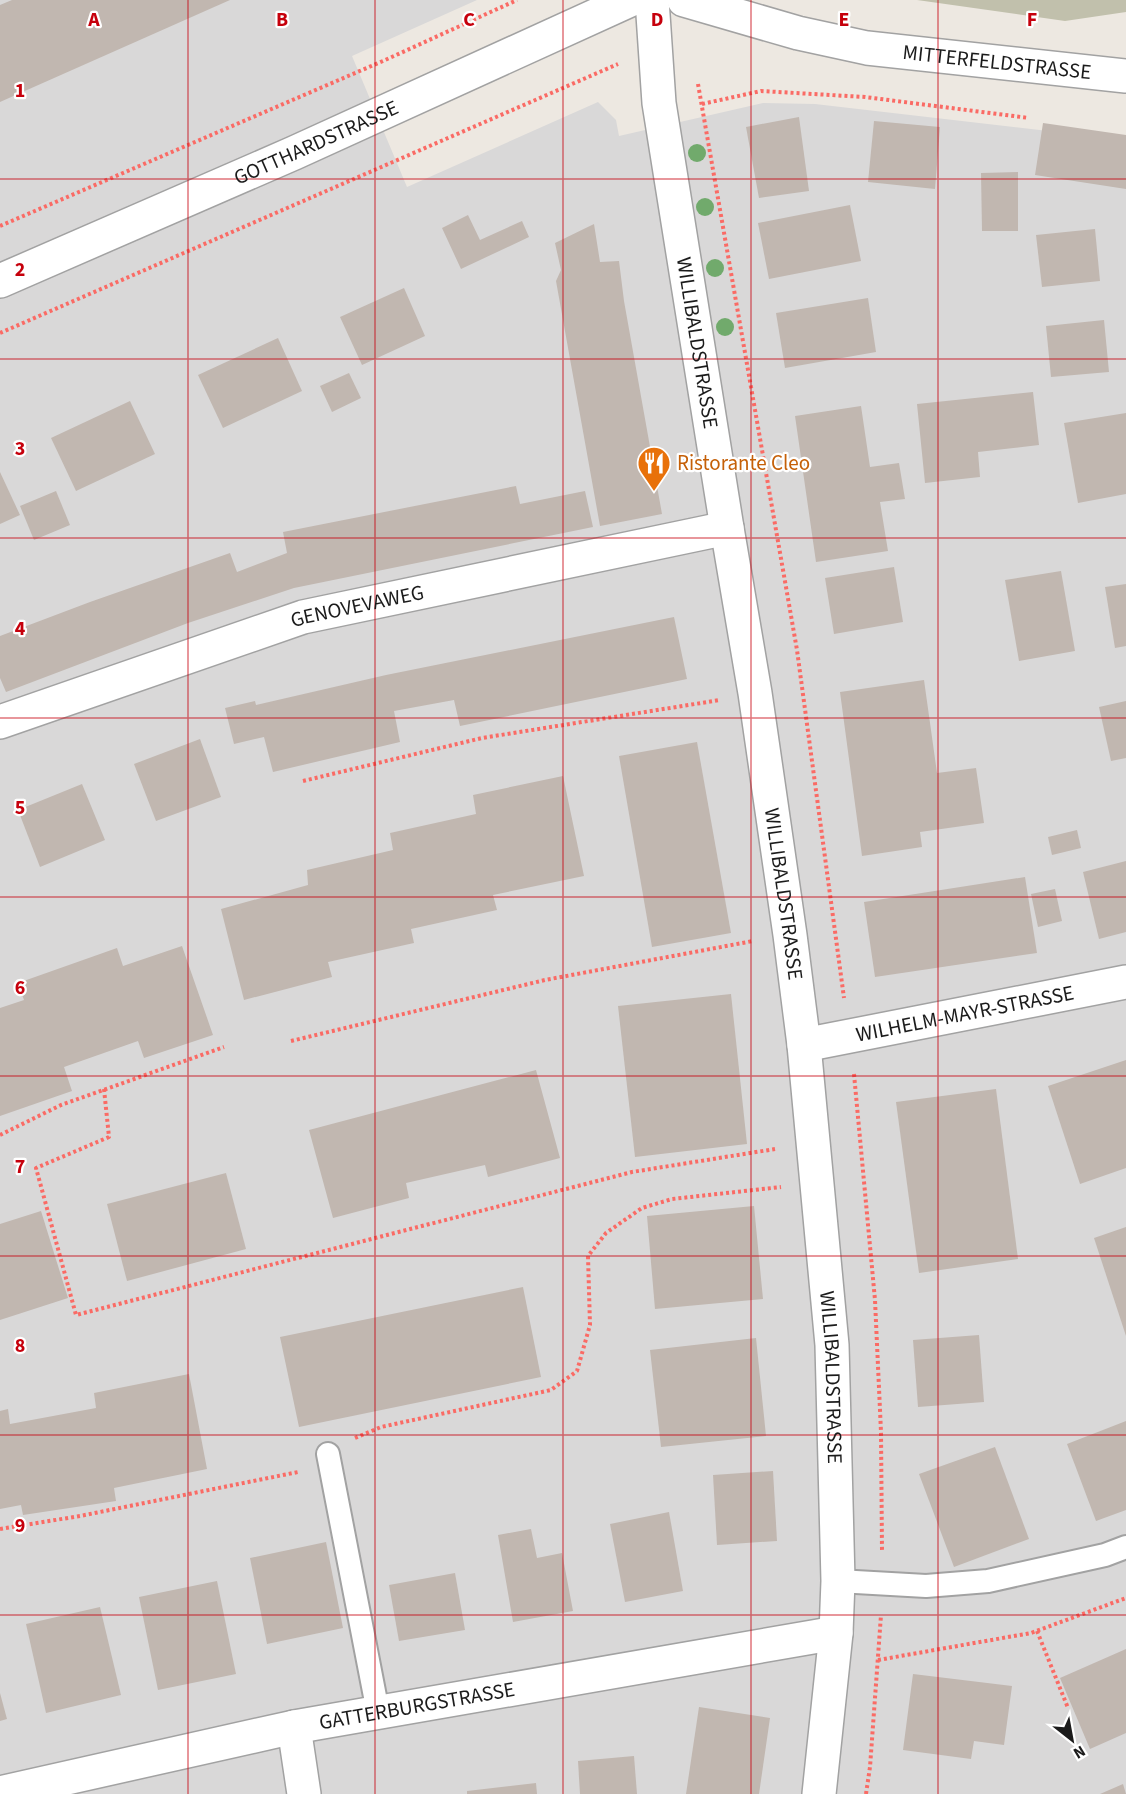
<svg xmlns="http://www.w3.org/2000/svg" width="1126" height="1794" font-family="'Source Sans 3',sans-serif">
  <rect width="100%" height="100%" fill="#ede8e1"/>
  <path fill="#d9d8d8" d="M0 0H477L352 56 407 187 598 102 616 120 619 136 763 103 815 104 1126 140V1794H0Z"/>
  <path fill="#c1c0ac" d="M917 0H1126V12L1065 21Z"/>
  <g fill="#c1b7b0">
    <path d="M12 0H230L0 102V5Z"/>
    <path d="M799 117 809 191 759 198 746 127Z"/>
    <path d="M874 121 940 127 935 189 868 182Z"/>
    <path d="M1043 123 1126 135V189L1035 175Z"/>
    <path d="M1018 172V231H982L981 173Z"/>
    <path d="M850 205 861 261 769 279 758 223Z"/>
    <path d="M468 215 480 240 522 221 529 237 461 269 442 228Z"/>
    <path d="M594 224 600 262 619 261 624 301 662 514 600 526 556 281 561 270 555 243Z"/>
    <path d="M1095 229 1100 281 1042 287 1036 235Z"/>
    <path d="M404 288 425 336 362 365 340 317Z"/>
    <path d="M868 298 876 352 785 368 776 313Z"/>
    <path d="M1104 320 1109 372 1051 377 1046 326Z"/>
    <path d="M278 338 302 391 223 428 198 375Z"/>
    <path d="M349 373 361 398 332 412 320 386Z"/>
    <path d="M1033 392 1039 445 978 452 980 477 925 483 917 404Z"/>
    <path d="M130 401 155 454 76 491 51 438Z"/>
    <path d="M861 406 870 467 899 463 905 499 880 502 888 551 816 562 795 416Z"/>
    <path d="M1126 413V494L1078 503 1064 423Z"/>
    <path d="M0 472 20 515 0 524Z"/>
    <path d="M516 486 520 504 585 491 593 527 294 588 188 623 6 692 0 678V636L90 602 230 553 237 572 287 553 283 532Z"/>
    <path d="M56 491 70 525 34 540 20 506Z"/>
    <path d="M894 567 903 622 834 634 825 578Z"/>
    <path d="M1061 571 1075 651 1019 661 1005 580Z"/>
    <path d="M1126 584V646L1115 648 1105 587Z"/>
    <path d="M674 617 687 679 460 726 454 700 394 711 400 742 273 772 264 737 234 744 225 708 255 701 256 705 386 675Z"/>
    <path d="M924 680 937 773 976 768 984 823 920 832 922 847 862 856 840 692Z"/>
    <path d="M1126 701V758L1111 761 1099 707Z"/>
    <path d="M200 739 221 797 156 821 134 764Z"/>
    <path d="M697 742 731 933 652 947 619 756Z"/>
    <path d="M563 776 584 876 493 895 497 910 411 929 414 943 328 962 332 977 244 1000 221 909 308 885 307 870 393 850 390 833 476 814 473 795Z"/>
    <path d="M82 784 105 840 40 867 18 810Z"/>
    <path d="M1077 830 1081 848 1052 855 1048 837Z"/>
    <path d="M1126 861V932L1099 939 1083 872Z"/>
    <path d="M1025 877 1037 953 875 977 864 902Z"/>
    <path d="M1055 889 1062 921 1038 927 1031 894Z"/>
    <path d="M182 946 213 1035 144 1058 138 1041 64 1067 72 1091 0 1116V1008L24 1000 18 983 117 948 123 966Z"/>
    <path d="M731 994 747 1144 635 1157 618 1006Z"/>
    <path d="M1126 1060V1168L1080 1184 1048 1086Z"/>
    <path d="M536 1070 560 1158 488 1177 485 1165 406 1183 409 1198 333 1218 309 1130Z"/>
    <path d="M996 1089 1018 1259 919 1273 896 1102Z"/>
    <path d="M226 1173 246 1249 127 1281 107 1204Z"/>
    <path d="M754 1206 763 1299 655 1309 647 1216Z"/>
    <path d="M41 1211 68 1298 0 1320V1224Z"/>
    <path d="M1126 1227V1336L1094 1238Z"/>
    <path d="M523 1287 541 1377 299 1427 280 1337Z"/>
    <path d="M979 1335 984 1402 918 1407 913 1340Z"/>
    <path d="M756 1338 766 1436 661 1447 650 1350Z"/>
    <path d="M189 1374 207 1469 114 1488 116 1501 23 1515 21 1505 0 1509V1411L8 1409 10 1424 96 1408 94 1393Z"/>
    <path d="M1126 1421V1510L1096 1521 1067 1444Z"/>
    <path d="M995 1447 1029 1539 954 1567 919 1474Z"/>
    <path d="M773 1471 777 1541 717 1545 713 1475Z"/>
    <path d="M669 1512 683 1591 625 1602 610 1524Z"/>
    <path d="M531 1529 537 1558 562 1553 573 1611 513 1622 498 1535Z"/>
    <path d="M326 1542 343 1628 267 1644 250 1558Z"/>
    <path d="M455 1573 465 1630 399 1641 389 1585Z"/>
    <path d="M217 1581 236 1674 158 1690 139 1597Z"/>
    <path d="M100 1607 121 1695 46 1713 26 1624Z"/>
    <path d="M1126 1649V1733L1090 1749 1060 1678Z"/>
    <path d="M913 1674 1012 1686 1004 1745 974 1741 971 1759 903 1750Z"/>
    <path d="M0 1693 7 1719 0 1721Z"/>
    <path d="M699 1707 770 1718 759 1794H686Z"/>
    <path d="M634 1756 637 1794H580L578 1761Z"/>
    <path d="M536 1783 537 1794H467V1791Z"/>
    <path d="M1123 1784 1126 1794H1100Z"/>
  </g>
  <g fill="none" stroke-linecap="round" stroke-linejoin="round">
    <defs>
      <g id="service">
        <path d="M328 1454 378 1712"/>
        <path d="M838 1581 926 1586 988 1581 1105 1555 1126 1547"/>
      </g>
      <g id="minor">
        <path id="s1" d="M684 0 798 33 867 48 1126 76"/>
        <path id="s2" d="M0 722 303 617 727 528"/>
        <path id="s3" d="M804 1045 1126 982"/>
        <path d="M294 1727 304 1794"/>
        <path id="s4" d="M0 1793 294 1727 836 1633"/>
      </g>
      <g id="tertiary">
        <path id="s5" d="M652 0 659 103 727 528 755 693 790 935 804 1045 832 1345 838 1581 836 1633 819 1794"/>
        <path id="s6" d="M0 281 294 153 630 0"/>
      </g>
    </defs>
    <use href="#service" stroke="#a2a2a2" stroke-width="26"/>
    <use href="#minor" stroke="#a2a2a2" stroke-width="36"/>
    <use href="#tertiary" stroke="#a2a2a2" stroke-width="36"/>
    <g stroke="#fa6b65" stroke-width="4" stroke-dasharray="3 3" stroke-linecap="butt">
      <path d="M698 84 797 650 844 998"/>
      <path d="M702 104 761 91 865 97 1029 118"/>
      <path d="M0 226 383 61 517 0"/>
      <path d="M0 333 618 64"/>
      <path d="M303 781 482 738 720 700"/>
      <path d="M291 1041 545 980 753 941"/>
      <path d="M854 1074 875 1300 881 1432 882 1551"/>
      <path d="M104 1089 109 1137 36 1168 76 1315 632 1172 775 1149"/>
      <path d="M0 1135 61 1105 224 1047"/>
      <path d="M355 1438 381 1427 551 1390 577 1371 590 1325 588 1256 606 1233 642 1208 672 1199 781 1187"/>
      <path d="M0 1529 80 1516 298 1472"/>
      <path d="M1037 1631 1068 1708"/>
      <path d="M878 1660 1031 1633 1126 1598"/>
      <path d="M866 1794 870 1767 881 1615"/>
    </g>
    <use href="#service" stroke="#fff" stroke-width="22"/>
    <use href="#minor" stroke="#fff" stroke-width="33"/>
    <use href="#tertiary" stroke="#fff" stroke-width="33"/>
  </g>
  <g fill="#71aa6c">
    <circle cx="697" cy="153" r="9"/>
    <circle cx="705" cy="207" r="9"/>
    <circle cx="715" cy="268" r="9"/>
    <circle cx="725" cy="327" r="9"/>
  </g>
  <path fill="none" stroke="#c6000c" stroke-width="1.5" stroke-opacity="0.55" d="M188 0V1794M375 0V1794M563 0V1794M751 0V1794M938 0V1794M0 179H1126M0 359H1126M0 538H1126M0 718H1126M0 897H1126M0 1076H1126M0 1256H1126M0 1435H1126M0 1615H1126"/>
  <defs>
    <symbol id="restaurant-pin" viewBox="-11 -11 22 30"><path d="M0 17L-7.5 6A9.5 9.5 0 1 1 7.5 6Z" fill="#e8710a" stroke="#fff"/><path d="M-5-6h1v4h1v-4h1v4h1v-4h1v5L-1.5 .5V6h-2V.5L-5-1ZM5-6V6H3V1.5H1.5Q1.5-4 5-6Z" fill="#fff"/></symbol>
  </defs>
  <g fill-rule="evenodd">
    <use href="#restaurant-pin" x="635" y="444" width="38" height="52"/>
  </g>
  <g text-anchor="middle" stroke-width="4.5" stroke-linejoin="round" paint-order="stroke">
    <g font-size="21" fill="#1b1b1b" stroke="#fff">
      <text dy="7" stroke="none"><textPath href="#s1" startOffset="320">MITTERFELDSTRASSE</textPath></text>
      <text dy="7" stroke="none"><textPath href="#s6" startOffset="345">GOTTHARDSTRASSE</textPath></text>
      <text dy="7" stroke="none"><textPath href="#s5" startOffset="346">WILLIBALDSTRASSE</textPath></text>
      <text dy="7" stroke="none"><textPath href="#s2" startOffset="376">GENOVEVAWEG</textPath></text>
      <text dy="7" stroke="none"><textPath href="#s5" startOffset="904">WILLIBALDSTRASSE</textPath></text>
      <text dy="7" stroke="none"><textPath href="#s3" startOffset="164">WILHELM-MAYR-STRASSE</textPath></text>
      <text dy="7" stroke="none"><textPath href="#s5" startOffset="1390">WILLIBALDSTRASSE</textPath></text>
      <text dy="7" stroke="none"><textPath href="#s4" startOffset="426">GATTERBURGSTRASSE</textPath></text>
    </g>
    <g font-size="21" fill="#c56008" stroke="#fff" text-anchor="start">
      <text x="677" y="470">Ristorante Cleo</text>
    </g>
  </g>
  <g font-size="20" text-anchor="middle" font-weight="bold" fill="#c6000c" stroke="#fff" stroke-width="4.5" stroke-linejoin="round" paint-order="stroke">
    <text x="94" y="26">A</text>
    <text x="282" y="26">B</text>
    <text x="469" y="26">C</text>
    <text x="657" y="26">D</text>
    <text x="844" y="26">E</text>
    <text x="1032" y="26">F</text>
    <text x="20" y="97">1</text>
    <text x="20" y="276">2</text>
    <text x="20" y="455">3</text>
    <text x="20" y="635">4</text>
    <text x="20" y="814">5</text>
    <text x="20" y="994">6</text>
    <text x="20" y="1173">7</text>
    <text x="20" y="1352">8</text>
    <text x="20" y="1532">9</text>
  </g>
  <g transform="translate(1072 1740) rotate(149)" stroke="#ffffff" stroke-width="4.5" paint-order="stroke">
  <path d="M0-4.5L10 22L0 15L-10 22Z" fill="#1b1b1b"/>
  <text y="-9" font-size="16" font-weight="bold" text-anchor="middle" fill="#1b1b1b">N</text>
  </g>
</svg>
